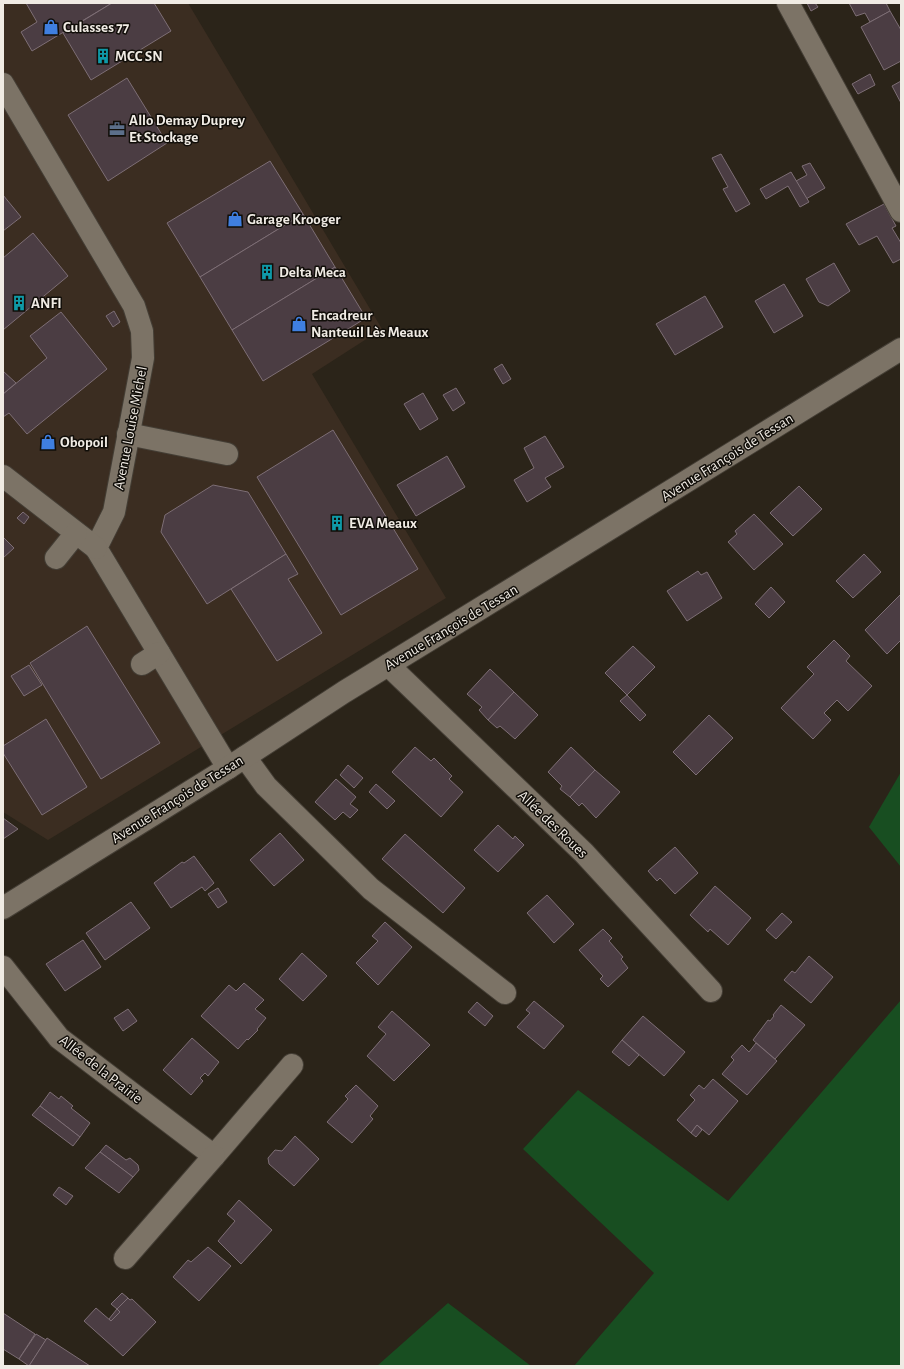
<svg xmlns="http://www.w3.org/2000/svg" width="904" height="1369" font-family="'Alegreya Sans',sans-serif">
  <rect width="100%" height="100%" fill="#2b2419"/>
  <path fill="#3b2d21" d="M3 3H188L382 329 312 374 446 598 48 840 3 812Z"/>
  <g fill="#184e21">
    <path d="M901 772V867L869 827Z"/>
    <path d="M901 1000V1366H574L654 1273 523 1149 578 1090 728 1201Z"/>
    <path d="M448 1303 531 1366H377Z"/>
  </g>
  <g fill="#4b3d43" stroke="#7d6e75">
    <path d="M26 3H112L32 51 21 32 37 22Z"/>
    <path d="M112 3H154L171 31 91 80 63 33Z"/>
    <path d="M807 3H815L818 7 811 11Z"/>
    <path d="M849 3H886L890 11 870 22 865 13 856 16Z"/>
    <path d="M890 11 901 30V61L884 70 861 27Z"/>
    <path d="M870 74 875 85 858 94 852 84Z"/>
    <path d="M127 78 167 143 108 181 68 115Z"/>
    <path d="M901 81V103L892 86Z"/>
    <path d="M721 154 750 204 736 212 723 189 728 187 712 158Z"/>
    <path d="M270 161 303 214 200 277 167 223Z"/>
    <path d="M810 163 825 188 806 199 796 181 807 175 802 166Z"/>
    <path d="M791 172 809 202 800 207 788 186 766 199 760 189Z"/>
    <path d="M3 195 21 217 3 231Z"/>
    <path d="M884 204 896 226 892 228 901 243V259L893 263 877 236 859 245 846 224Z"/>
    <path d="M303 214 335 267 232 330 200 277Z"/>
    <path d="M33 233 68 276 3 330V258Z"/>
    <path d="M834 263 850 291 828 306 819 302 806 279Z"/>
    <path d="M335 267 366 318 263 381 232 330Z"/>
    <path d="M784 284 803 316 774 333 755 301Z"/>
    <path d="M705 296 723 327 675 355 656 324Z"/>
    <path d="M114 311 120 322 113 327 106 316Z"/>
    <path d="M61 312 107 369 27 434 9 413 3 417V394L47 358 30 336Z"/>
    <path d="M502 364 511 379 503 384 494 369Z"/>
    <path d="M3 371 16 383 3 394Z"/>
    <path d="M456 388 465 403 453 411 443 395Z"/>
    <path d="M423 393 438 419 420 430 404 404Z"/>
    <path d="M333 430 418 569 341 615 257 477Z"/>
    <path d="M545 436 564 467 545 478 551 487 527 502 514 480 534 468 524 448Z"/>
    <path d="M447 456 465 487 416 516 397 485Z"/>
    <path d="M213 485 248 492 286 554 207 604 161 532 165 515Z"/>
    <path d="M799 486 822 509 793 536 770 513Z"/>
    <path d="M23 512 29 517 24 524 17 518Z"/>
    <path d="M754 514 783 544 754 570 728 542 737 534 735 531Z"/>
    <path d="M3 537 14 548 3 558Z"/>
    <path d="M286 554 298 574 288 579 322 633 277 661 231 589Z"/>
    <path d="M864 554 881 572 853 598 836 581Z"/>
    <path d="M698 571 701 575 707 572 722 598 687 621 667 591Z"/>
    <path d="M771 587 785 602 769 618 755 604Z"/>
    <path d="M901 594V642L900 641 887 654 865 630Z"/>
    <path d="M87 626 160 743 101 779 30 663Z"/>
    <path d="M834 640 850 656 846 661 872 686 848 711 837 700 824 713 831 720 813 739 781 708 814 674 807 667Z"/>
    <path d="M633 646 655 667 627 695 605 673Z"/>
    <path d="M29 665 42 685 24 696 11 676Z"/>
    <path d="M490 669 514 692 488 720 479 710 482 707 467 694Z"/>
    <path d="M514 692 538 715 515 739 500 726 497 728 488 720Z"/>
    <path d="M627 695 646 715 640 721 620 701Z"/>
    <path d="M709 715 733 738 696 775 673 752Z"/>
    <path d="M46 719 87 787 42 815 3 753V746Z"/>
    <path d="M415 747 431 761 434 758 452 776 449 779 463 792 441 817 392 772Z"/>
    <path d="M571 747 595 770 570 797 560 789 562 786 548 772Z"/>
    <path d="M348 765 363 778 354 788 340 775Z"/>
    <path d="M595 770 620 792 596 818 582 803 579 806 570 797Z"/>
    <path d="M336 779 356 797 350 804 358 810 350 818 343 812 335 820 315 802Z"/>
    <path d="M376 784 395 801 387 809 369 792Z"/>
    <path d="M3 818 18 829 3 839Z"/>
    <path d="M498 825 513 839 515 836 524 845 498 872 474 850Z"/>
    <path d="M280 833 304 860 274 886 250 860Z"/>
    <path d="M405 834 465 888 443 913 382 859Z"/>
    <path d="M675 847 698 873 675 894 660 878 657 881 648 871Z"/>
    <path d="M194 856 214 883 205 891 202 887 171 908 154 883 182 862 184 863Z"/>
    <path d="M715 886 751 918 728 945 710 929 708 932 690 915Z"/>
    <path d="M218 888 227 902 218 908 208 894Z"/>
    <path d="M547 895 574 924 554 943 527 913Z"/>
    <path d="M131 902 150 928 105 960 86 933Z"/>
    <path d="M782 913 792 922 776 939 766 930Z"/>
    <path d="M385 922 412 947 378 985 356 963 378 941 372 936Z"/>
    <path d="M603 929 612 938 609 941 623 957 621 959 628 968 608 987 600 979 603 976 579 950Z"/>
    <path d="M83 940 101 967 65 991 46 964Z"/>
    <path d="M302 953 327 976 303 1001 279 979Z"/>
    <path d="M809 956 833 977 811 1003 784 980 792 971 795 973Z"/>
    <path d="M244 983 264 1000 255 1009 266 1018 257 1029 258 1030 248 1040 247 1039 238 1049 201 1016 229 985 236 991Z"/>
    <path d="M534 1001 564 1026 544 1049 517 1027 530 1013 526 1010Z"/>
    <path d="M477 1002 493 1016 485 1026 468 1012Z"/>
    <path d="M781 1005 805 1025 775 1059 753 1040 768 1020 770 1021 774 1016 773 1015Z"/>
    <path d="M128 1009 137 1021 123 1031 114 1018Z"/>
    <path d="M392 1011 430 1045 394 1081 367 1056 386 1034 378 1027Z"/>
    <path d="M643 1016 685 1052 664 1076 622 1040Z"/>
    <path d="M192 1038 219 1062 208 1076 205 1073 200 1078 203 1081 191 1095 163 1070Z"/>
    <path d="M622 1040 639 1055 629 1066 612 1052Z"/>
    <path d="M756 1043 777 1061 747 1095 722 1074 734 1060 731 1057 742 1045 749 1052Z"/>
    <path d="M713 1079 738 1101 709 1135 697 1125 691 1133 677 1120 695 1100 690 1095 699 1085 704 1089Z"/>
    <path d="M356 1085 378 1106 370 1116 373 1119 352 1143 327 1122 348 1099 345 1096Z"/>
    <path d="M50 1092 59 1099 61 1096 73 1106 71 1108 90 1123 80 1137 40 1106Z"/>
    <path d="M40 1106 80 1137 73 1146 32 1115Z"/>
    <path d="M697 1125 702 1130 696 1137 691 1133Z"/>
    <path d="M295 1136 319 1159 294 1186 269 1164 268 1158 275 1150 282 1151Z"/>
    <path d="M106 1145 126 1160 130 1158 138 1165 139 1170 133 1177 100 1152Z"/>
    <path d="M100 1152 133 1177 119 1193 85 1168Z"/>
    <path d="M59 1187 73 1196 66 1205 53 1195Z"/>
    <path d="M239 1200 272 1230 241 1264 218 1241 235 1221 227 1214Z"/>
    <path d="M208 1247 231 1266 199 1301 173 1277 188 1260 191 1262Z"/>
    <path d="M122 1293 128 1298 117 1309 111 1304Z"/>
    <path d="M128 1298 130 1300 132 1299 156 1322 123 1356 84 1321 96 1308 111 1321 120 1312 117 1309Z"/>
    <path d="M117 1309 120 1312 111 1321 109 1319Z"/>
    <path d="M3 1313 35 1334 19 1359 3 1349Z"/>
    <path d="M36 1334 46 1340 29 1366 19 1359Z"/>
    <path d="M47 1338 90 1366H29Z"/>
  </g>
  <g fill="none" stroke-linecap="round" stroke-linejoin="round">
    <defs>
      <g id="minor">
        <path d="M788 3 901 211"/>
        <path d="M3 84 134 306 142 331 143 358 114 512 96 548 228 768"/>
        <path d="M128 434 227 454"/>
        <path d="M3 476 96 548"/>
        <path d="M56 558 76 533"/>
        <path d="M142 664 159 653"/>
        <path d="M388 665 584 853 711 991"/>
        <path d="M245 757 266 786 371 889 505 993"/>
        <path d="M3 908 228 768 344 692 481 608 901 349"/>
        <path d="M3 967 59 1038 214 1156 292 1065"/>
        <path d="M125 1258 214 1156"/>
      </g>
    </defs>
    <use href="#minor" stroke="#443e35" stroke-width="24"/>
    <use href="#minor" stroke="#7c7366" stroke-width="22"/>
  </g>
  <defs>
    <symbol id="shop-bare" viewBox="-9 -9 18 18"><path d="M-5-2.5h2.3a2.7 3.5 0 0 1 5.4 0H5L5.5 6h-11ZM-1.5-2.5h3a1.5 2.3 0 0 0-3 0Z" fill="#3f7fe0" stroke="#110e09" stroke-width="2.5" paint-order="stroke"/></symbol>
    <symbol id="building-bare" viewBox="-9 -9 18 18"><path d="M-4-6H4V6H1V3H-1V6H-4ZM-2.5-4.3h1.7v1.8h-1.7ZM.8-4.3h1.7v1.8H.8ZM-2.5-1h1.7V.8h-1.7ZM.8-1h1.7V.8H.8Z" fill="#0f9aa8" stroke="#110e09" stroke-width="2.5" paint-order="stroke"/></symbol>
    <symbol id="office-bare" viewBox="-9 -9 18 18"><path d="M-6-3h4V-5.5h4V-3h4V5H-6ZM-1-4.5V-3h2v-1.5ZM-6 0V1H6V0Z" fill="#5c6f8a" stroke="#110e09" stroke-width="2.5" paint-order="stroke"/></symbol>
  </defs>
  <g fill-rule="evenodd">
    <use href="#shop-bare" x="40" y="16" width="22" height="22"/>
    <use href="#building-bare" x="92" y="45" width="22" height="22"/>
    <use href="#office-bare" x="106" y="118" width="22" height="22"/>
    <use href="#shop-bare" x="224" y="208" width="22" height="22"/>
    <use href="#building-bare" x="256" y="261" width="22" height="22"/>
    <use href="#building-bare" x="8" y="292" width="22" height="22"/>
    <use href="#shop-bare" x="288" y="313" width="22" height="22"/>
    <use href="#shop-bare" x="37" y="431" width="22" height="22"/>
    <use href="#building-bare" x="326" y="512" width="22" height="22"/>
  </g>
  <g text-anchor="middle" stroke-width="3" stroke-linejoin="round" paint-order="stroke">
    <g font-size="15" font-weight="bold" fill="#f0ebe4" stroke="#110e09" text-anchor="start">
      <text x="63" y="32">Culasses 77</text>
      <text x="115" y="61">MCC SN</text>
      <text x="129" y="125">Allo Demay Duprey<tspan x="129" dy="17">Et Stockage</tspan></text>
      <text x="247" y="224">Garage Krooger</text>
      <text x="279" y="277">Delta Meca</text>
      <text x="31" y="308">ANFI</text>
      <text x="311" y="320">Encadreur<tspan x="311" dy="17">Nanteuil Lès Meaux</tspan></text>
      <text x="60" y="447">Obopoil</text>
      <text x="349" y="528">EVA Meaux</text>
    </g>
    <g font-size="15" fill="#f0ebe4" stroke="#110e09">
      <text transform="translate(130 428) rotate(-79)" y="5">Avenue Louise Michel</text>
      <text transform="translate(727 457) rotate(-32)" y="5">Avenue François de Tessan</text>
      <text transform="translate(451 627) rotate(-31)" y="5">Avenue François de Tessan</text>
      <text transform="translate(177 799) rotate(-32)" y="5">Avenue François de Tessan</text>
      <text transform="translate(553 824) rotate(44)" y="5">Allée des Roues</text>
      <text transform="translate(101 1069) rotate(38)" y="5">Allée de la Prairie</text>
    </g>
  </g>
  <rect width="904" height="1369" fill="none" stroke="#f0ebe4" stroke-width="8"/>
</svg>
